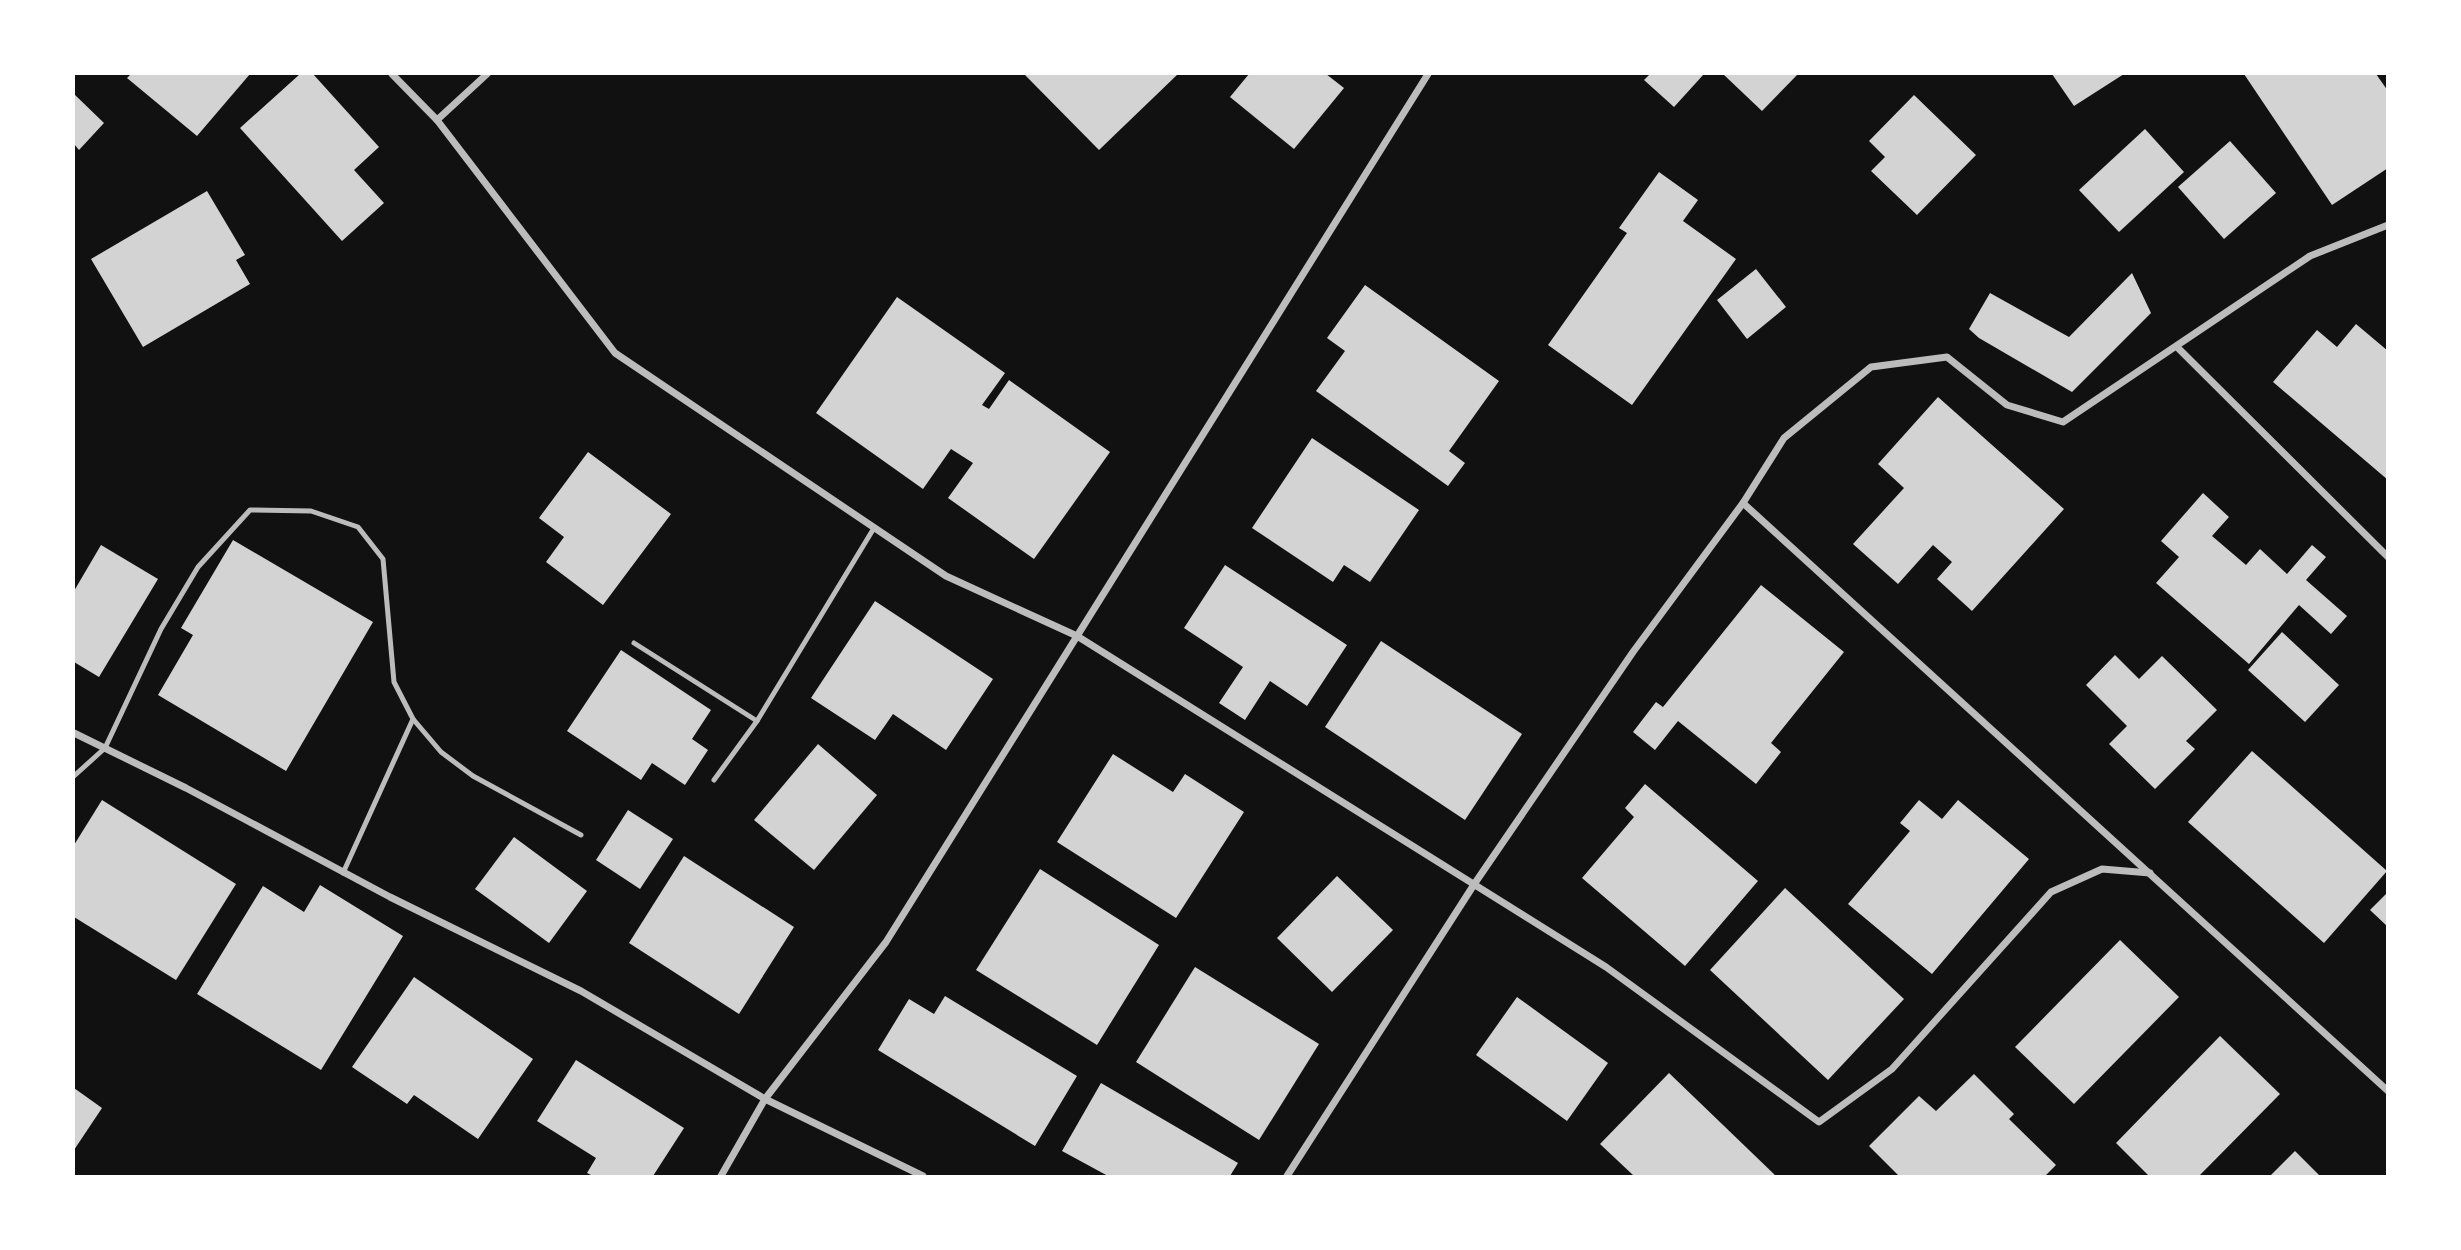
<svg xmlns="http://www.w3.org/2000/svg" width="2461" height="1250" font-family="'DejaVu Sans',sans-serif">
  <rect width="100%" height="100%" fill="#111"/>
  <g fill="#d3d3d3">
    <path d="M131 74H250L197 136 127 78Z"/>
    <path d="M300 74H313L379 147 354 170 384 203 342 241 240 128Z"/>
    <path d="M1024 74H1178L1099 150Z"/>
    <path d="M1249 74H1326L1344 88 1294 149 1230 97Z"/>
    <path d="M1650 74H1704L1674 107 1644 80Z"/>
    <path d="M1723 74H1798L1762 111Z"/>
    <path d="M2052 74H2124L2074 106Z"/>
    <path d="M2244 74H2376L2388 91V168L2332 205Z"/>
    <path d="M74 94 104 123 79 150 74 144Z"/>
    <path d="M1914 95 1976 155 1917 215 1871 171 1885 157 1869 141Z"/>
    <path d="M2145 129 2184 172 2119 232 2079 190Z"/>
    <path d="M2230 141 2276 193 2224 239 2178 187Z"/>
    <path d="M1659 172 1698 200 1683 221 1736 259 1632 405 1548 345 1627 233 1619 228Z"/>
    <path d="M207 191 245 255 236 260 250 284 143 347 91 259Z"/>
    <path d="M1756 269 1786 307 1747 339 1717 300Z"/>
    <path d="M2132 273 2151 313 2072 392 1979 338 1969 329 1990 293 2069 337Z"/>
    <path d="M1365 285 1499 381 1449 451 1465 463 1448 486 1316 391 1345 351 1327 338Z"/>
    <path d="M897 297 1005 373 982 405 989 409 1009 380 1110 452 1034 559 948 498 973 463 951 449 923 489 816 413Z"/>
    <path d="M2356 324 2388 351V480L2273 382 2317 330 2337 347Z"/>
    <path d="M1938 397 2064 509 1972 611 1937 579 1952 562 1933 545 1898 584 1853 544 1904 488 1878 464Z"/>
    <path d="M1312 438 1419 510 1370 582 1344 565 1333 582 1252 528Z"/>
    <path d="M588 452 671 514 603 605 546 562 564 537 539 518Z"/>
    <path d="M2203 493 2229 517 2212 536 2246 565 2260 549 2287 574 2312 545 2326 557 2306 580 2347 616 2331 634 2299 605 2249 664 2156 583 2179 557 2161 541Z"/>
    <path d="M233 540 373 622 286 771 158 695 193 635 181 628Z"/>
    <path d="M101 545 158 579 99 677 74 662V591Z"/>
    <path d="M1225 565 1347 645 1307 706 1270 681 1245 720 1219 703 1243 667 1184 628Z"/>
    <path d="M1761 585 1844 652 1771 743 1781 752 1756 784 1678 721 1655 750 1633 732 1656 702 1663 707Z"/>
    <path d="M875 601 993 679 946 750 893 714 875 740 811 698Z"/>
    <path d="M2282 632 2339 685 2305 722 2248 670Z"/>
    <path d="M1381 641 1522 734 1465 820 1325 727Z"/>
    <path d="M621 650 711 710 692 739 708 750 685 785 652 763 641 780 567 731Z"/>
    <path d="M2115 655 2139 679 2162 656 2217 710 2186 741 2195 749 2155 789 2109 744 2127 726 2086 685Z"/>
    <path d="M818 744 877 795 814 870 754 820Z"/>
    <path d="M2252 751 2387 871 2324 943 2188 822Z"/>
    <path d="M1113 754 1173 792 1185 774 1244 812 1176 918 1057 842Z"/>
    <path d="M1645 784 1758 881 1685 966 1582 878 1634 817 1625 808Z"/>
    <path d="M102 800 236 884 176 980 74 917V845Z"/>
    <path d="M1919 800 1942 819 1958 800 2029 859 1932 974 1848 904 1910 831 1900 823Z"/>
    <path d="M628 810 673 839 640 889 596 860Z"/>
    <path d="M514 837 587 891 549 943 475 889Z"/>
    <path d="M684 856 794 927 739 1014 629 943Z"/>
    <path d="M1040 869 1159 945 1097 1045 976 970Z"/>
    <path d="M1337 876 1393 930 1332 992 1277 938Z"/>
    <path d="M320 885 403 936 321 1070 197 994 263 886 304 912Z"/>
    <path d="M1785 888 1904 999 1828 1080 1710 970Z"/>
    <path d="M2388 892V927L2370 910Z"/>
    <path d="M2120 940 2179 997 2074 1104 2015 1047Z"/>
    <path d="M1195 967 1319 1044 1259 1140 1136 1062Z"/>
    <path d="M414 977 533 1059 478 1139 414 1095 407 1104 352 1067Z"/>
    <path d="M945 996 1077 1076 1035 1146 878 1050 909 999 934 1014Z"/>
    <path d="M1517 997 1608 1063 1567 1121 1476 1055Z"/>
    <path d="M2220 1036 2280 1094 2199 1176H2149L2116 1143Z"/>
    <path d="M576 1060 684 1128 653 1176H593L587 1173 596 1158 537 1121Z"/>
    <path d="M1669 1073 1776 1176H1634L1600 1144Z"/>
    <path d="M1974 1074 2014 1114 2009 1119 2056 1165 2045 1176H1899L1869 1146 1919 1096 1936 1111Z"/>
    <path d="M1101 1083 1238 1163 1230 1176H1108L1062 1151Z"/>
    <path d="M74 1088 102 1108 74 1150Z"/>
    <path d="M2295 1151 2320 1176H2270Z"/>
  </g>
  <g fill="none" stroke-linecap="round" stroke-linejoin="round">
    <g stroke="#bcbcbc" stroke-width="5">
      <path d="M634 643 757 721"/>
      <path d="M74 776 105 748 161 629 198 567 250 510 311 511 358 527 383 559 394 682 413 719 441 752 473 776 581 835"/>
      <path d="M714 780 757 721 874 528"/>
      <path d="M343 873 413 719"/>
    </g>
    <g stroke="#bcbcbc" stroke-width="7">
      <path d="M392 74 437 120 615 353 946 576 1077 636 1606 967 1819 1122 1892 1069 2051 892 2102 869 2150 873"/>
      <path d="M437 120 487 74"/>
      <path d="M2177 347 2388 557"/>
      <path d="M1743 503 2388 1091"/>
      <path d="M74 733 186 788 390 897 581 991 765 1099 923 1176"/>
      <path d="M721 1176 765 1099 886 942 1428 74"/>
      <path d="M1287 1176 1475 883 1633 652 1743 503 1784 438 1871 367 1947 357 2007 405 2063 422 2310 256 2388 225"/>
    </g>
  </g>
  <rect width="2461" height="1250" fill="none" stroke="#ffffff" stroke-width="150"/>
</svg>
